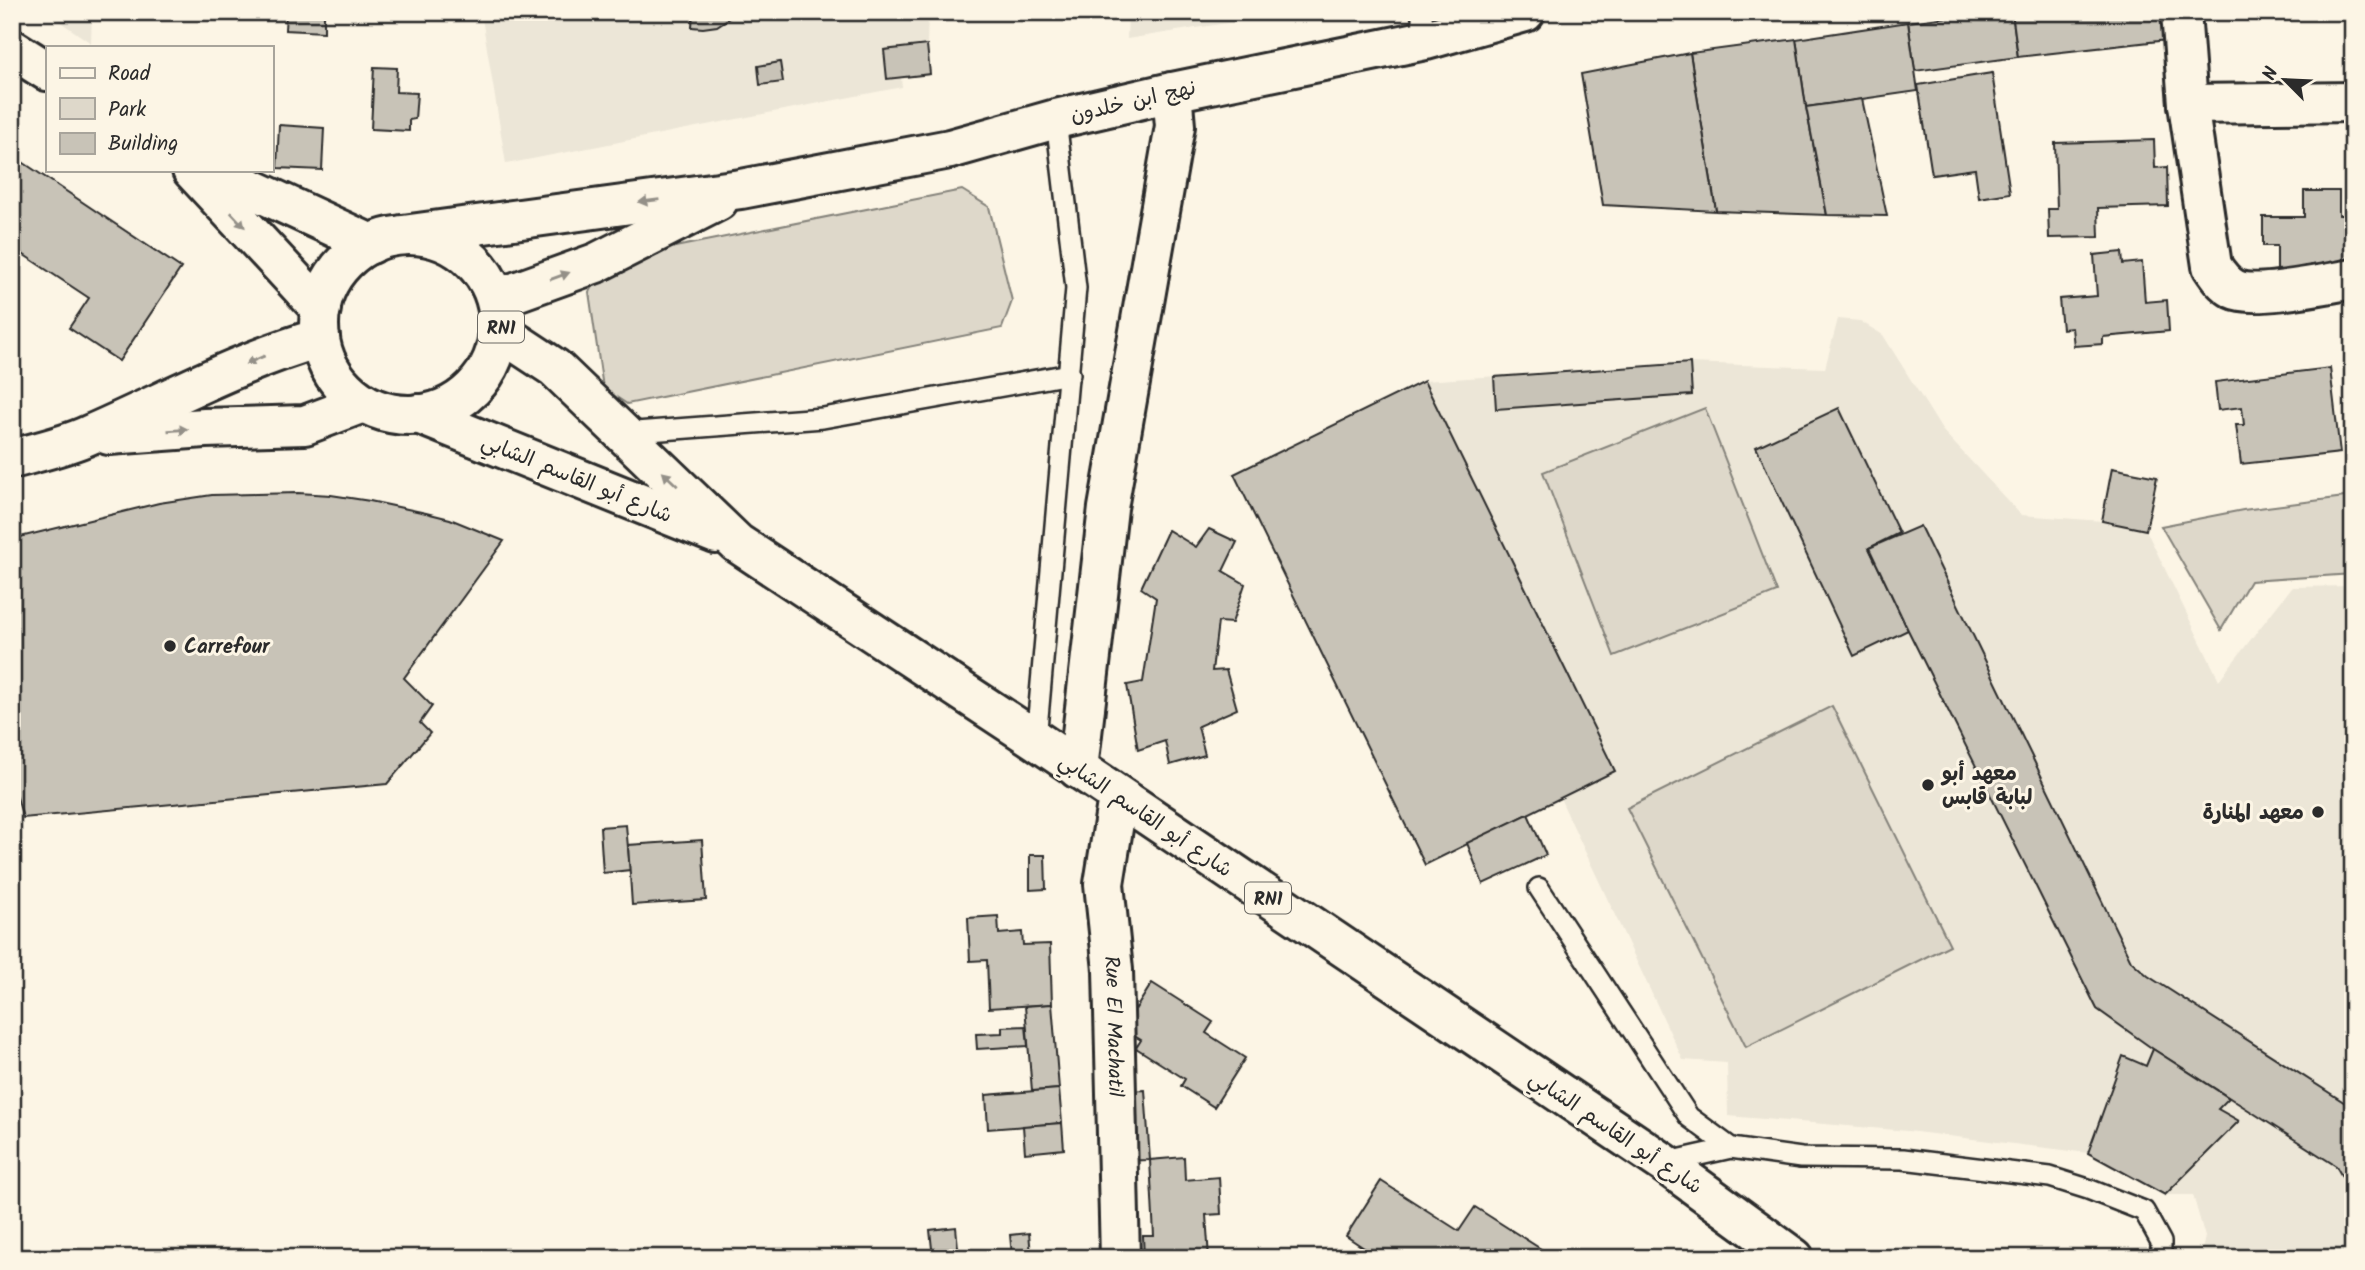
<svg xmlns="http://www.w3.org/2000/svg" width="2365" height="1270" font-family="Kalam,'Playpen Sans Arabic',sans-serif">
  <rect width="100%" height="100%" fill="#fcf5e5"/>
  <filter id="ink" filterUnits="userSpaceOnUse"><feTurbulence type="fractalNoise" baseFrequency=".0143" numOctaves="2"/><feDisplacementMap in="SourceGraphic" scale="14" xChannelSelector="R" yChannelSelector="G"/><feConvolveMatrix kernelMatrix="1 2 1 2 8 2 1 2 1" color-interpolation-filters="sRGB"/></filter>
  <g filter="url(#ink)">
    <g fill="#ece6d7">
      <path d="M46 12H92L91 43Z"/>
      <path d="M481 12H928L927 45 930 74 901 78 902 87 506 164Z"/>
      <path d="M1128 12H1296L1127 39Z"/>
      <path d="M1838 319 1860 321 1883 335 1942 430 2021 515 2102 521 2146 530 2219 680 2292 587 2353 586V1258H2200L2205 1237 2193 1195H2165L2088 1153 1908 1131 1728 1116 1727 1063 1683 1060 1560 798 1615 770 1424 381 1690 363 1825 368Z"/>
    </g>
    <g fill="#ded8ca" stroke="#84827a" stroke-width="2">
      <path d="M962 190 989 207 1012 301 1002 328 627 404 603 388 589 292 605 261Z"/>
      <path d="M1705 408 1777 592 1614 656 1543 472Z"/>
      <path d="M2353 496V574L2250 581 2221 630 2161 526 2243 510Z"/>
      <path d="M1832 706 1950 945 1746 1047 1627 808Z"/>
    </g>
    <g fill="#c8c3b7" stroke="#2b2b2b" stroke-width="2">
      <path d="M286 12H324V32L285 30Z"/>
      <path d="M693 12H738L717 26 703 28 692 27Z"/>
      <path d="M1986 12H2012L2018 57 1915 71 1908 22Z"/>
      <path d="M2012 12H2164L2167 40 2018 57Z"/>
      <path d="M1908 22 1918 91 1806 107 1796 39Z"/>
      <path d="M1796 39 1806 107 1827 215 1716 211 1690 53Z"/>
      <path d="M927 45 930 74 887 79 884 50Z"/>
      <path d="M1690 53 1716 211 1603 205 1581 74Z"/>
      <path d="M780 62 783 82 760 85 758 66Z"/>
      <path d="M374 67 397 68 396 92 417 93 415 119 409 120V131L371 129Z"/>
      <path d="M1992 73 2010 193 1979 198 1975 169 1932 175 1918 85Z"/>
      <path d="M1862 99 1887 216 1827 215 1806 107Z"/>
      <path d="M279 125 324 128 322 170 277 168Z"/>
      <path d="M2154 140 2155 168 2167 167 2168 206 2098 208 2099 237 2049 238 2048 209H2057L2055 143Z"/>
      <path d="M12 155 181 268 119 361 69 328 89 298 12 247Z"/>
      <path d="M2304 191H2339V215H2353V275H2277V246H2263V217H2304Z"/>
      <path d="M2122 252 2123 264 2142 262 2145 302 2167 300 2169 331 2103 337V344L2074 346 2072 328 2062 329 2059 299 2097 296 2094 255Z"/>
      <path d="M1690 363 1692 395 1496 409 1494 377Z"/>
      <path d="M2330 368 2340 453 2241 464 2236 425H2244L2242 407 2218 410 2215 382Z"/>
      <path d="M1424 381 1615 771 1425 865 1234 474Z"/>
      <path d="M1839 408 1899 533 1869 548 1908 630 1854 656 1756 447Z"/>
      <path d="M2112 468 2157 477 2146 530 2102 521Z"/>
      <path d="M298 493 331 495 370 501 426 513 450 519 504 541 404 678 432 706 420 723 430 733 387 784 23 818 12 780V539L159 503 212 495Z"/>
      <path d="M1920 526 2131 961 2148 976 2353 1108V1196L2336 1166 2153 1049 2097 1009 1908 630 1869 548Z"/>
      <path d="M1209 529 1237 542 1223 571 1245 584 1232 623 1218 622 1212 671 1226 670 1237 709 1198 726 1205 755 1170 765 1165 741 1138 750 1127 685 1143 682 1156 598 1141 588 1168 530 1196 547Z"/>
      <path d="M1528 814 1546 855 1483 884 1467 843Z"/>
      <path d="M626 825 630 870 603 873 600 827Z"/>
      <path d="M702 840 706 900 632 905 628 845Z"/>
      <path d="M1030 855H1045L1046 889 1030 890Z"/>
      <path d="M998 916 999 934 1022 932 1023 945 1050 944 1052 1004 989 1008 987 960 970 961 968 918Z"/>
      <path d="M1152 983 1213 1022 1206 1033 1245 1058 1214 1107 1181 1086 1185 1079 1136 1048 1141 1040 1123 1029Z"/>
      <path d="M1052 1004 1059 1089 1032 1091 1025 1006Z"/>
      <path d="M1026 1026 1028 1046 977 1049 976 1034 1002 1033V1027Z"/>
      <path d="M2153 1049 2229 1098 2218 1109 2239 1121 2165 1195 2088 1153 2123 1056 2146 1066Z"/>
      <path d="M1059 1089 1062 1123 988 1129 986 1095Z"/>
      <path d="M1145 1090 1150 1160 1114 1161 1110 1092Z"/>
      <path d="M1062 1123 1064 1149 1025 1153 1023 1126Z"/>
      <path d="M1184 1157 1185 1180 1219 1177 1221 1214 1206 1215 1209 1258H1144L1143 1236H1154L1150 1160Z"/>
      <path d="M1381 1181 1459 1231 1475 1207 1555 1258H1379L1346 1236Z"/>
      <path d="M956 1227 959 1258H933L930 1230Z"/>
      <path d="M1029 1233 1031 1254 1072 1251 1073 1258H1001V1256L1012 1255 1010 1235Z"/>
    </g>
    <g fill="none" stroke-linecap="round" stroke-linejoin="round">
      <defs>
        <g id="lane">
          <path d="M1421 12 1426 40"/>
          <path d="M622 433 823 418 1070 374"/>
          <path d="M1036 740 1076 288 1056 119"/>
          <path d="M1539 888 1689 1117 1731 1148"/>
          <path d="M1664 1163 1731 1148 1801 1158 1903 1159 2050 1177 2088 1189 2144 1211 2161 1242V1258"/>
        </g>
        <g id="street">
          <path d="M2181 12 2188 104 2212 266C2218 275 2224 284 2234 289 2253 299 2329 283 2353 279"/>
          <path d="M2188 104 2353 102"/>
          <path d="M109 435 205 428 305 425 363 403"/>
          <path d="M12 459C37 452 65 446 89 435 165 402 239 361 320 338"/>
          <path id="s1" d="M1118 797 1104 884 1113 970 1120 1258"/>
        </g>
        <g id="secondary">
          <path d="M403 235 741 189 950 149 1056 119 1172 92 1426 40 1525 12"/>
          <path d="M496 299 596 263 718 201"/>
          <path d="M1078 769 1108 508 1175 126 1172 92"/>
        </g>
        <g id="primary">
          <path d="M12 49 47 71"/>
          <path d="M192 170 321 309"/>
          <path d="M211 170 371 244"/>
          <circle cx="409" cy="325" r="90"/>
          <path d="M502 333 555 368 737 543 1036 740 1664 1163 1794 1258"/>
          <path d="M418 414 716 534"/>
        </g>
      </defs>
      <use href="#lane" stroke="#2b2b2b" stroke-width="24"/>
      <use href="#street" stroke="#2b2b2b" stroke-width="44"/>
      <use href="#secondary" stroke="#2b2b2b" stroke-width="44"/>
      <use href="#primary" stroke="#2b2b2b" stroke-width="44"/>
      <use href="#lane" stroke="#fcf5e5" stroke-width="19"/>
      <use href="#street" stroke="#fcf5e5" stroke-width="38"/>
      <use href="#secondary" stroke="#fcf5e5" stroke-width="38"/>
      <use href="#primary" stroke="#fcf5e5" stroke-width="38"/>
    </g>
    <defs><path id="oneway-solid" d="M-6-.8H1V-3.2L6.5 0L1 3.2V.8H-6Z" transform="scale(1.75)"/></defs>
    <g fill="#949088">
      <use href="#oneway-solid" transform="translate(649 201) rotate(173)"/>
      <use href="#oneway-solid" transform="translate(238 220) rotate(47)"/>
      <use href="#oneway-solid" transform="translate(560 276) rotate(-20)"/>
      <use href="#oneway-solid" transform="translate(255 360) rotate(157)"/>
      <use href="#oneway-solid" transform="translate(178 430) rotate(-4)"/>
      <use href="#oneway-solid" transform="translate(670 479) rotate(-137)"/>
    </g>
  </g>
  <g fill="#2b2b2b" stroke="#fcf5e5" stroke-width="2.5">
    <circle cx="170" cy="646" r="7"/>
    <circle cx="1928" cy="785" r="7"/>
    <circle cx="2318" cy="812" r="7"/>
  </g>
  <g text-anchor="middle" stroke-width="6" stroke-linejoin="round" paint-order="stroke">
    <g fill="#fcf5e5" stroke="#6a6863" stroke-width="2">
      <rect x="478" y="311.5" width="46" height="31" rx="5"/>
      <rect x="1245" y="882.5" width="46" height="31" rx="5"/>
    </g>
    <g font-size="19" font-weight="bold" fill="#2b2b2b">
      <text x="501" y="334">RN1</text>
      <text x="1268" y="905">RN1</text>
    </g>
    <g font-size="21" fill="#2b2b2b" stroke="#fcf5e5">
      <text transform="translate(1133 101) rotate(-13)" y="7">نهج ابن خلدون</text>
      <text transform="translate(577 478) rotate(22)" y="7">شارع أبو القاسم الشابي</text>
      <text transform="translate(1146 815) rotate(34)" y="7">شارع أبو القاسم الشابي</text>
      <text dy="7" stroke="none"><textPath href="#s1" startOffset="231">Rue El Machatil</textPath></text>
      <text transform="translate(1616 1132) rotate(34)" y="7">شارع أبو القاسم الشابي</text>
    </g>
    <g font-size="21" font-weight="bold" fill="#2b2b2b" stroke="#fcf5e5" text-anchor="start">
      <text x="184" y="653">Carrefour</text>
      <text x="1942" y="780">معهد أبو<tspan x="1942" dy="24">لبابة قابس</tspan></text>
      <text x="2304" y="819" text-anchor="end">معهد المنارة</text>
    </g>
  </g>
  <rect width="2365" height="1270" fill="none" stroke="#fcf5e5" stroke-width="42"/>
  <rect x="21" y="21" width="2323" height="1228" fill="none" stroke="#2b2b2b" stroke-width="2.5" filter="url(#ink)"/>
  <rect x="46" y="46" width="228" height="126" fill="#fcf5e5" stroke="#a8a49b" stroke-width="2"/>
  <rect x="60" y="68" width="35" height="10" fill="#fcf5e5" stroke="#a8a49b" stroke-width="2"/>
  <text x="108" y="80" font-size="21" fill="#2b2b2b">Road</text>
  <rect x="60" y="98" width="35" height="21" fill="#ded8ca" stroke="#a8a49b" stroke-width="2"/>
  <text x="108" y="116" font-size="21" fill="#2b2b2b">Park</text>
  <rect x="60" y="133" width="35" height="21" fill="#c8c3b7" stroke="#a8a49b" stroke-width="2"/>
  <text x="108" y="150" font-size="21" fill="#2b2b2b">Building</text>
  <g transform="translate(2285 80) rotate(294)" stroke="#fcf5e5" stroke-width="5" paint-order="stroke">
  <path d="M0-5L12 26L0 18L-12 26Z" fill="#2b2b2b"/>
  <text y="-10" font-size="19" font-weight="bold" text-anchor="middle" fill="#2b2b2b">N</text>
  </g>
</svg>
